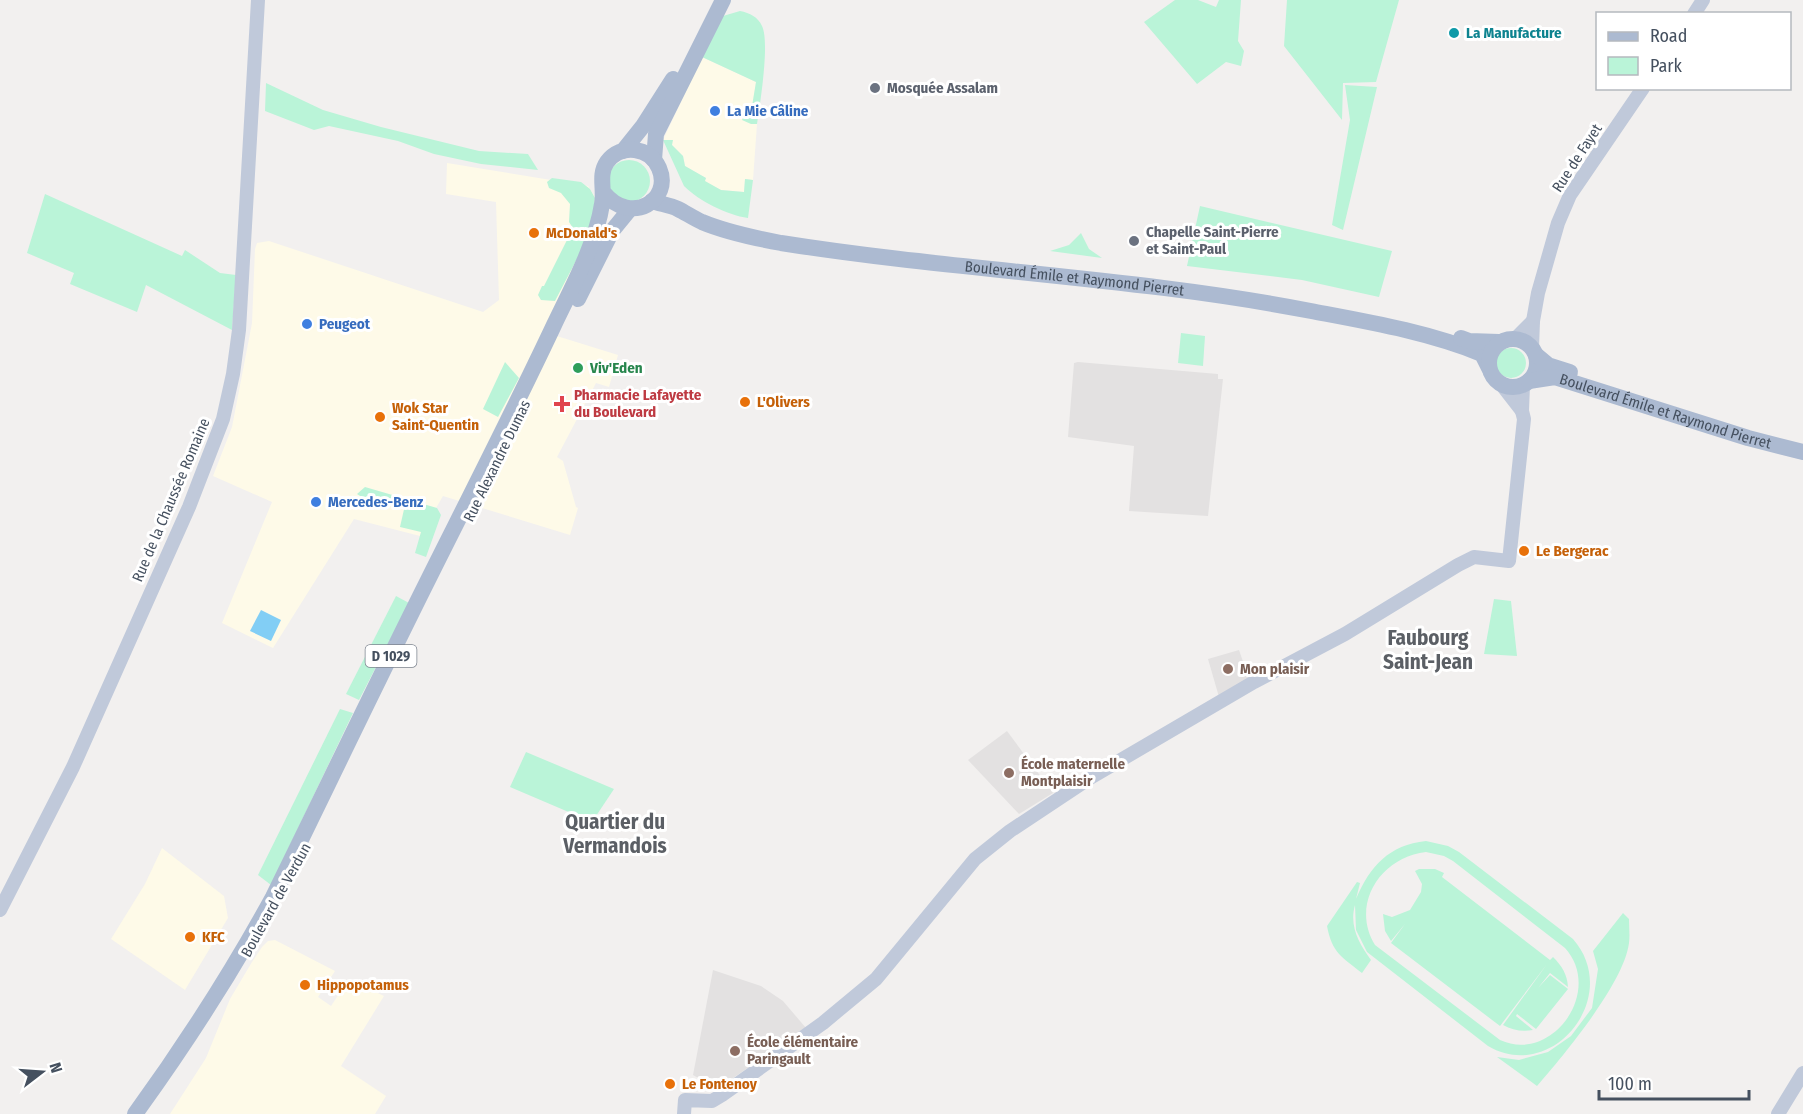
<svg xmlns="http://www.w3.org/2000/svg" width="1803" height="1114" font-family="'Fira Sans Condensed',sans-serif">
  <rect width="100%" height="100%" fill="#f2f0ef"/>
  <g fill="#fefae8">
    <path d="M702 57 756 82 751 124H757L753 180 745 179 744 192 721 190 704 181 706 178 685 166 683 156 672 145V140H663Z"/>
    <path d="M447 163 588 186 597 200V218L544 332 618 355 609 387 596 383 557 457 563 461 576 507 578 508 570 535 443 496 420 536 354 519 273 648 222 623 272 502 213 476 232 427 252 323 255 249 257 243 269 241 483 312 499 300 496 202 446 194Z"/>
    <path d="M162 848 224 896 228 918 185 990 111 939 145 884Z"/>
    <path d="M275 940 335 971 318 997 331 1006 349 979 384 996 341 1066 386 1096 375 1114H170L206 1058 230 999 252 962 262 947 268 941Z"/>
  </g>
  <g fill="#e3e1e1">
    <path d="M1078 362 1218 374V379H1223L1208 516 1129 511 1134 446 1068 437 1074 363Z"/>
    <path d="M1239 650 1249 679 1219 697 1208 659Z"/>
    <path d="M1007 731 1053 793 1019 814 968 760Z"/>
    <path d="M713 970 761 986 783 1001 806 1028 717 1089 693 1075Z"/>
  </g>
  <g fill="#baf4d8" fill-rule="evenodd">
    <path d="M1175 0H1198L1216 7 1219 0H1241L1238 41 1244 51 1241 66 1226 62 1197 84 1144 22Z"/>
    <path d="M1287 0H1399L1376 82 1343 83 1342 120 1284 46Z"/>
    <path d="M740 11C750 13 758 17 762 26 770 42 760 104 757 124H751L742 120 747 107 752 106 756 82 702 57 723 16Z"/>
    <path d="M266 83 323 110 381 127 479 151 528 154 538 170 481 164 434 154 398 141 329 126 314 130 265 111Z"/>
    <path d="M1345 85 1377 87 1343 230 1332 225 1350 120Z"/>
    <path d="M663 140H673L672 145 683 156 685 166 706 178 705 181 721 190 744 192 745 179 753 180 748 218C727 215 699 201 684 186Z"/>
    <circle cx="629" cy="181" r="21"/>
    <path d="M552 178 581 182 590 189 595 198 591 232 555 301 541 300 538 295 542 286H544L573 228 569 222 570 204 561 193 549 188 547 182Z"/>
    <path d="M45 194 182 256 185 250 220 273 236 275 232 330 146 285 137 312 70 284 74 273 27 253Z"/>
    <path d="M1200 206 1392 251 1379 297 1302 280 1187 266Z"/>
    <path d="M1081 233 1089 249 1102 258 1050 251 1069 245Z"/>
    <path d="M1181 333 1205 336 1203 366 1178 363Z"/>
    <circle cx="1511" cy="363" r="15"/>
    <path d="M505 362 519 378 498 417 483 409Z"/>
    <path d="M365 487 437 508 441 515 426 557 415 553 421 532 400 527 405 505 370 495 368 501 357 494Z"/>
    <path d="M396 596 409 603 359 700 346 694Z"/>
    <path d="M1494 599 1511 601 1517 656 1484 654Z"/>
    <path d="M340 709 353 713 271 885 258 875Z"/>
    <path d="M526 752 614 789 592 822 510 787Z"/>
    <path d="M1426 841 1448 846 1459 852 1573 939C1623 996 1553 1084 1488 1046L1367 952 1356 930 1355 905C1349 926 1359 944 1371 960L1362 973C1342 957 1332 953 1327 926L1357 882 1360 883 1356 899C1370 866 1389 845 1426 841ZM1426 852 1444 856 1453 861 1565 948C1604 991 1552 1064 1500 1040L1375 945C1350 904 1381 857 1426 852Z"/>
    <path d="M1419 869H1435L1444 873 1442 877 1550 960 1553 957C1562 966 1567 974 1568 987L1550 973 1538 988 1550 975 1568 989 1536 1029 1517 1014 1516 1016 1533 1030C1522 1032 1512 1030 1503 1025L1547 964 1500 1026 1391 943 1405 924 1391 941 1385 931 1383 914 1392 917 1410 910 1421 892 1422 884 1415 871Z"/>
    <path d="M1623 913 1629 919C1629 927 1630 935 1629 943 1624 983 1564 1055 1537 1086L1497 1057 1519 1060 1548 1052 1571 1036 1592 1008 1598 969 1593 951Z"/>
  </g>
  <path fill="#82cef5" d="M261 610 281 620 271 641 250 631Z"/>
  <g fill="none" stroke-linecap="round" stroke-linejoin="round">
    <g stroke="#c0c9da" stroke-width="14">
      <path d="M1694 14 1703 0"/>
      <path d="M1515 339 1533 321"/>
      <path d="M1532 348 1533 321 1538 293 1558 223 1570 195 1643 88"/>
      <path d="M1501 384 1522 411"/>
      <path d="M0 910 73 767 189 507 223 419 233 374 239 330 258 0"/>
      <path d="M684 1114 685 1100 712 1101 722 1095 823 1023 876 979 975 859 1010 831 1090 778 1254 682 1345 634 1458 565 1474 557 1509 561 1524 419 1522 411 1523 385"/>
      <path d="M1778 1114 1803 1073"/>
    </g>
    <g stroke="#acbad1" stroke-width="16">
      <path d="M623 151 643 126 673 79"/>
      <path d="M654 160 656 134 723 0"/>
      <path id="s1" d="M652 201C660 204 670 205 678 209 686 213 693 218 702 222 726 232 754 238 781 243 957 271 1136 277 1311 311 1369 322 1428 332 1482 354L1489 368"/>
      <path d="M578 299 612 231 630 209"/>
      <path d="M1461 338 1469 341 1499 342"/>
      <circle cx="1513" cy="363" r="24"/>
      <path d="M1536 355 1548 365 1570 372"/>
      <path id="s2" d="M1529 381 1555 377 1748 438 1803 452"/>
      <path d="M135 1114C185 1045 232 972 273 897 325 791 376 684 429 578 471 494 514 410 554 325 571 289 596 244 602 204 605 189 598 175 607 162 621 143 650 147 659 168 673 200 631 226 604 193"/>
    </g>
  </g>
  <circle fill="#0f9aa8" stroke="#fff" stroke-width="2" cx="1454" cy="33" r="6"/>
  <g fill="#6b7280" stroke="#fff" stroke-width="2">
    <circle cx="875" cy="88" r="6"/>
    <circle cx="1134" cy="241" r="6"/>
  </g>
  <g fill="#3f7fe0" stroke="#fff" stroke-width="2">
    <circle cx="715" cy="111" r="6"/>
    <circle cx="307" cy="324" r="6"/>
    <circle cx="316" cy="502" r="6"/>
  </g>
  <g fill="#e8710a" stroke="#fff" stroke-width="2">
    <circle cx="534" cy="233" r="6"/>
    <circle cx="745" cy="402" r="6"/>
    <circle cx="380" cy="417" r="6"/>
    <circle cx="1524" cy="551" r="6"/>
    <circle cx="190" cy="937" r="6"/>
    <circle cx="305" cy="985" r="6"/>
    <circle cx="670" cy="1084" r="6"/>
  </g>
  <circle fill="#2e9e5b" stroke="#fff" stroke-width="2" cx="578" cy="368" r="6"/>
  <path fill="#e0444e" stroke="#fff" stroke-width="2" d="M559 395h6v6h6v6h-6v6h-6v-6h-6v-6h6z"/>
  <g fill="#8d6e63" stroke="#fff" stroke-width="2">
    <circle cx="1228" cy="669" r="6"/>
    <circle cx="1009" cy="773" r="6"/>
    <circle cx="735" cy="1051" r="6"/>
  </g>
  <g text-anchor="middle" stroke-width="6" stroke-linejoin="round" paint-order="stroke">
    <rect fill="#fff" stroke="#7d848f" stroke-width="1.5" x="365.5" y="645" width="51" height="22" rx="4.5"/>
    <g font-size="14" font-weight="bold" fill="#45505f">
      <text x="391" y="661">D 1029</text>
    </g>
    <g font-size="15" font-weight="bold" fill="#0d838f" stroke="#fff" text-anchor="start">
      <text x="1466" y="38">La Manufacture</text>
    </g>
    <g font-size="15" font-weight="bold" fill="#5b616d" stroke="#fff" text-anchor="start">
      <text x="887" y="93">Mosquée Assalam</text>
      <text x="1146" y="237">Chapelle Saint-Pierre<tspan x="1146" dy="17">et Saint-Paul</tspan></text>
    </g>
    <g font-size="15" font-weight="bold" fill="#366cbe" stroke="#fff" text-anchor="start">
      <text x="727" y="116">La Mie Câline</text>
      <text x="319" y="329">Peugeot</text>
      <text x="328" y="507">Mercedes-Benz</text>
    </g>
    <g font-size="15" fill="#45505f" stroke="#fff">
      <text transform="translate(1577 158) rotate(-57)" y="5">Rue de Fayet</text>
      <text dy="5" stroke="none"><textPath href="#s1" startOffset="432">Boulevard Émile et Raymond Pierret</textPath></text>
      <text dy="5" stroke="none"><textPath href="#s2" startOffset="142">Boulevard Émile et Raymond Pierret</textPath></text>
      <text transform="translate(497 461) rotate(-64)" y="5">Rue Alexandre Dumas</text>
      <text transform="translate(171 500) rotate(-67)" y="5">Rue de la Chaussée Romaine</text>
      <text transform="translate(276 900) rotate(-61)" y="5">Boulevard de Verdun</text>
    </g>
    <g font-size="15" font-weight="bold" fill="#c56008" stroke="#fff" text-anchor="start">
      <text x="546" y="238">McDonald's</text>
      <text x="757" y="407">L'Olivers</text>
      <text x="392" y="413">Wok Star<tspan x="392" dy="17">Saint-Quentin</tspan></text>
      <text x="1536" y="556">Le Bergerac</text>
      <text x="202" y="942">KFC</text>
      <text x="317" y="990">Hippopotamus</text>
      <text x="682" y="1089">Le Fontenoy</text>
    </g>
    <g font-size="15" font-weight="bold" fill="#27864d" stroke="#fff" text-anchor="start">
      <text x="590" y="373">Viv'Eden</text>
    </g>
    <g font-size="15" font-weight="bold" fill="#be3a42" stroke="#fff" text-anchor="start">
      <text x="574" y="400">Pharmacie Lafayette<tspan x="574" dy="17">du Boulevard</tspan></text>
    </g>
    <g font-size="15" font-weight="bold" fill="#785e54" stroke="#fff" text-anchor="start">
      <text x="1240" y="674">Mon plaisir</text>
      <text x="1021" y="769">École maternelle<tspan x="1021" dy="17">Montplaisir</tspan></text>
      <text x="747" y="1047">École élémentaire<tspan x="747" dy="17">Paringault</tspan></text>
    </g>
    <g font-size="21" font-weight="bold" fill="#5b5f65" stroke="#fff">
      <text x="1428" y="645">Faubourg<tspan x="1428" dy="24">Saint-Jean</tspan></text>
      <text x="615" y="829">Quartier du<tspan x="615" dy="24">Vermandois</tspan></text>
    </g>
  </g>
  <rect x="1596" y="12" width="195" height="78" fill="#ffffff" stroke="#b5b9bf" stroke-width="1.5"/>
  <rect x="1608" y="32" width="30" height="9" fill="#acbad1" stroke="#b5b9bf" stroke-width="1.5"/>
  <text x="1650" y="42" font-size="18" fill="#45505f">Road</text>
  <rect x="1608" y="57" width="30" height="18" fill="#baf4d8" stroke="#b5b9bf" stroke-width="1.5"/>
  <text x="1650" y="72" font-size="18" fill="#45505f">Park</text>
  <g transform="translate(42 1072) rotate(73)" stroke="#ffffff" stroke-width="4.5" paint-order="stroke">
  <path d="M0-4.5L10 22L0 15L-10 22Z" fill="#45505f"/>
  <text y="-9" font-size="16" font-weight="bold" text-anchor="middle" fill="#45505f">N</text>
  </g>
  <path d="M1599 1090v9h150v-9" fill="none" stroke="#45505f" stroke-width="3"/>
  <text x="1608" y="1090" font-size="18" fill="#45505f" stroke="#ffffff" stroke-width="4.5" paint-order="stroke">100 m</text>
</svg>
